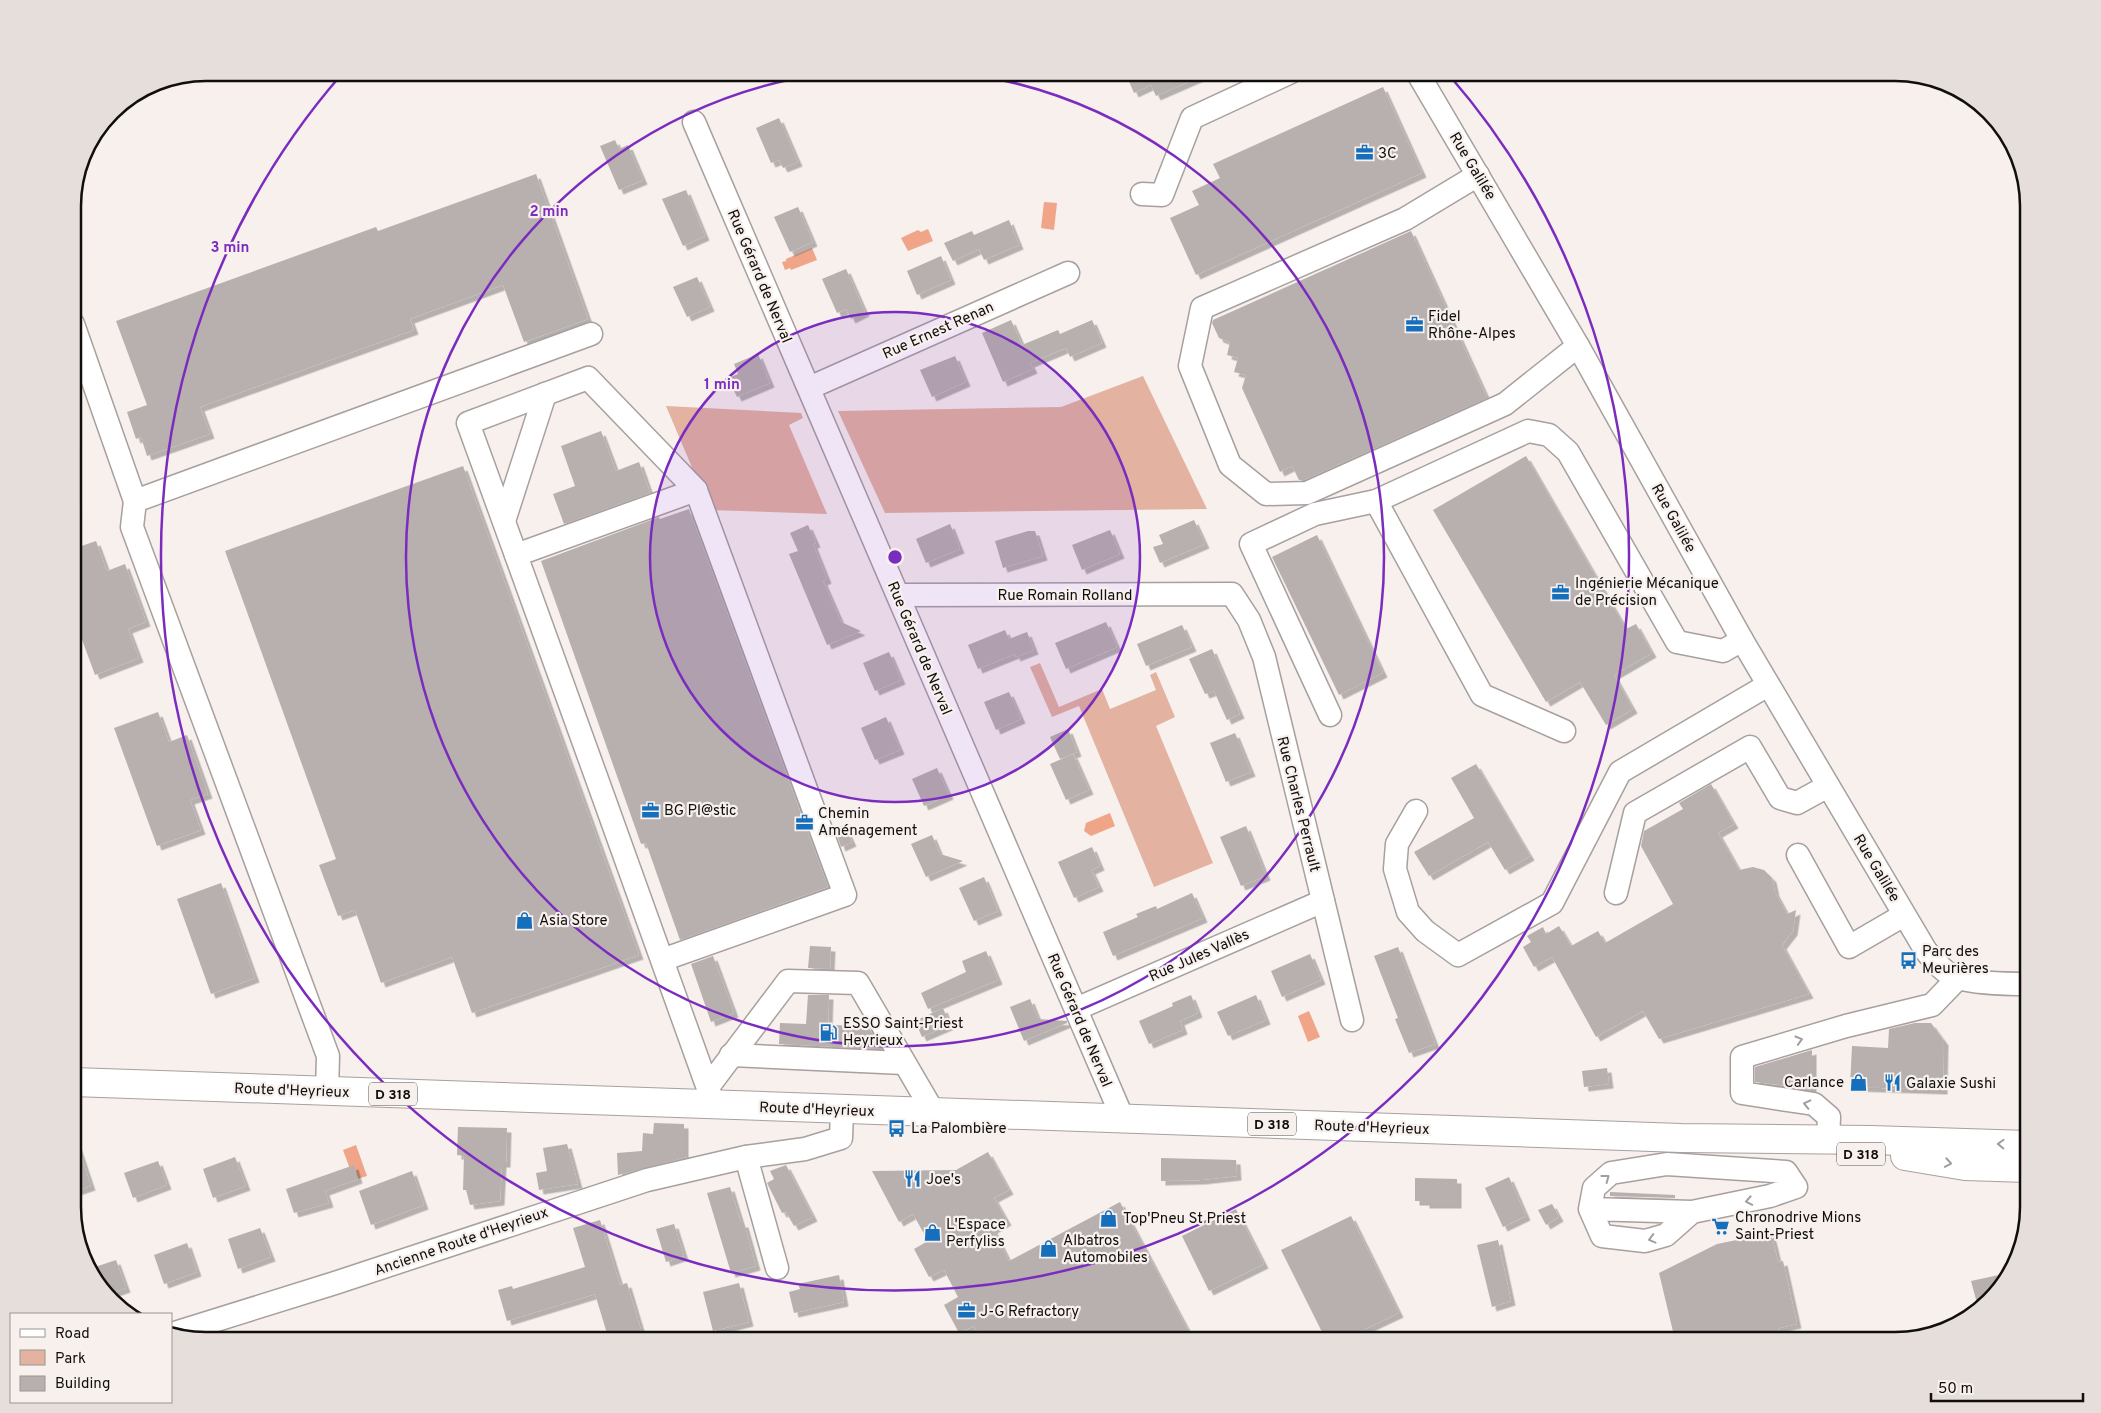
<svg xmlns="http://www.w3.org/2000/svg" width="2101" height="1413" font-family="Overpass,sans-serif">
  <defs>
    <filter id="shadow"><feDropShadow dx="4.5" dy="4.5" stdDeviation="0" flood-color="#0004"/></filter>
  </defs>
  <rect width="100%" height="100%" fill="#f7f0ed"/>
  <g fill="#e3b2a0">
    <path d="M1143 376 1207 509 885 513 838 411 1061 407Z"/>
    <path d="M666 406 801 413 803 418 789 425 827 514 710 510Z"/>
    <path d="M1040 663 1059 707 1102 689 1110 709 1156 690 1150 675 1156 672 1175 717 1156 726 1213 863 1154 887 1079 706 1052 717 1030 667Z"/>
  </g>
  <g fill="#f0a488">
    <path d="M1044 202 1057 203 1054 230 1041 228Z"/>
    <path d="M928 229 933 241 908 251 901 238 918 230 921 232Z"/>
    <path d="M812 248 817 260 791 270 790 268 785 270 782 262 786 261V259Z"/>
    <path d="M1110 813 1115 826 1091 836 1084 831 1086 823Z"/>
    <path d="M1309 1011 1320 1037 1308 1042 1298 1016Z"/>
    <path d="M356 1145 367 1176 354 1180 343 1150Z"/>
  </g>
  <g fill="#b7b0ae" filter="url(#shadow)">
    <path d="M1125 72H1211L1156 96 1151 85 1134 93Z"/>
    <path d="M1383 87 1422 173 1196 275 1170 218 1199 205 1192 191 1220 178 1213 164Z"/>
    <path d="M779 118 798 162 783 168 779 160 771 163 756 128Z"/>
    <path d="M615 140 619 149 628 145 643 180 619 190 600 146Z"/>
    <path d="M536 174 588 319 524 342 503 285 410 319 414 330 200 407 210 434 147 456 141 437 136 439 127 412 147 405 116 321 376 227 378 231Z"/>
    <path d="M686 190 705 236 683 246 662 199Z"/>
    <path d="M798 207 813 242 790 252 774 217Z"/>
    <path d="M1009 220 1019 245 984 260 979 249 953 261 944 243 972 231 974 235Z"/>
    <path d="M1411 231 1487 398 1304 480H1299L1292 466 1280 472 1242 388 1246 375 1234 372 1238 358 1227 355 1230 342 1219 338 1212 323 1213 320Z"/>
    <path d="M941 256 951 280 917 295 907 271Z"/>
    <path d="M846 269 865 312 851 319 846 309 837 313 822 279Z"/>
    <path d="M697 277 710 307 687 317 673 287Z"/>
    <path d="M1011 320 1022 345 1058 330 1060 334 1092 320 1102 343 1070 357 1066 348 1030 363 1033 369 1003 382 982 333Z"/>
    <path d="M758 354 770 383 737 397 728 378 738 374 734 364Z"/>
    <path d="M955 356 966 382 932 397 920 370Z"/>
    <path d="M601 431 616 471 639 462 650 493 564 524 553 494 575 486 561 446Z"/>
    <path d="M1526 456 1626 629 1636 624 1652 653 1614 675 1633 709 1606 725 1580 682 1546 702 1433 510Z"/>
    <path d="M463 466 639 955 472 1013 452 957 381 983 355 910 338 916 319 865 336 859 225 551Z"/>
    <path d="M689 509 828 887 680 940 646 843 641 844 541 561 659 517 660 519Z"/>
    <path d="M1194 520 1205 544 1160 563 1153 547 1163 544 1159 535Z"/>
    <path d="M950 524 960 549 926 563 916 539Z"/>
    <path d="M808 525 816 543 813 544 827 579 823 581 841 622 861 631 827 645 789 554 798 551 790 533Z"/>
    <path d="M1110 530 1120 554 1082 570 1072 545Z"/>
    <path d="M1028 531H1035L1043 556 1003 568 995 541Z"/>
    <path d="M1317 535 1383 673 1339 695 1272 557Z"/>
    <path d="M96 541 107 571 125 564 146 622 128 629 139 658 95 675 73 615V549Z"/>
    <path d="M1106 622 1117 647 1066 669 1055 643Z"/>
    <path d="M1182 625 1192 647 1146 666 1137 644Z"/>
    <path d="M1005 630 1009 639 1027 632 1034 650 1016 657 1015 654 978 669 968 645Z"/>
    <path d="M1212 649 1240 714 1227 720 1214 691 1205 694 1189 659Z"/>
    <path d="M889 652 901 680 875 691 863 663Z"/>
    <path d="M1009 692 1021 719 996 730 984 702Z"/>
    <path d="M158 712 169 742 187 735 208 794 190 800 201 830 157 846 114 728Z"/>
    <path d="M886 717 900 750 875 760 861 728Z"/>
    <path d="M1068 729 1077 752 1060 759 1050 737Z"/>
    <path d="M1235 733 1251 772 1226 782 1210 743Z"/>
    <path d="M1073 754 1089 790 1066 800 1050 764Z"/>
    <path d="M1476 764 1530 856 1505 870 1488 842 1429 876 1414 852 1474 818 1451 778Z"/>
    <path d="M937 768 949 795 924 806 912 779Z"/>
    <path d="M1711 784 1734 824 1718 833 1739 870 1753 867 1764 870 1772 878 1775 892 1787 914 1796 910 1793 931 1782 945 1809 994 1659 1039 1643 1011 1596 1037 1552 957 1534 967 1523 947 1531 942 1527 936 1543 927 1546 934 1559 926 1571 946 1598 931 1605 943 1673 904 1641 846 1644 831 1683 809 1679 803Z"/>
    <path d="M844 825 852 842 841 847 835 829Z"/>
    <path d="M1246 826 1266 876 1241 886 1220 837Z"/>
    <path d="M932 835 940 854 963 861 926 877 911 844Z"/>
    <path d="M1092 847 1100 866 1091 870 1099 887 1074 898 1058 862Z"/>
    <path d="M984 877 998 911 974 921 959 888Z"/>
    <path d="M221 883 255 978 211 994 177 899Z"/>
    <path d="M1192 893 1203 918 1113 956 1103 932 1138 917 1136 914 1156 906 1157 909Z"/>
    <path d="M810 946 831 947 830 969 808 968Z"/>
    <path d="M1398 947 1435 1044 1409 1053 1395 1019 1398 1018 1374 956Z"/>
    <path d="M986 951 998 980 928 1009 921 993 966 972 962 961Z"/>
    <path d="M1310 954 1321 980 1282 997 1271 971Z"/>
    <path d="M713 956 734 1013 711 1022 691 964Z"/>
    <path d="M808 995H829L828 1025 868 1026 878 1044V1049L779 1044 780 1023 806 1024Z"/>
    <path d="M1191 995 1198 1013 1180 1021 1183 1030 1149 1044 1139 1021 1173 1006 1172 1003Z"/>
    <path d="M1256 995 1266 1020 1228 1036 1217 1012Z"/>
    <path d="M1030 999 1038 1019 1067 1021V1023L1024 1041 1010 1007Z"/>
    <path d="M943 1008 950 1025 922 1037 915 1021Z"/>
    <path d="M1915 1023H1931L1944 1041 1943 1090 1850 1087 1852 1046 1888 1048 1889 1029Z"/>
    <path d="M1812 1050V1089L1755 1082V1067Z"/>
    <path d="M1607 1068 1609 1084 1584 1087 1582 1071Z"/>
    <path d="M654 1123 684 1124V1153H687V1157L618 1175 617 1153 642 1151 643 1133 653 1134Z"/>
    <path d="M458 1127 507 1128 506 1163H502L500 1201 470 1205 466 1190H463L464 1156 457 1155Z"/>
    <path d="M76 1141 91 1186 73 1192V1142Z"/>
    <path d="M567 1144 578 1184 539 1190 536 1173 547 1171 543 1148Z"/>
    <path d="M988 1152 1009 1190 994 1198 1007 1221 993 1229 1009 1261 1120 1202 1193 1340H982L974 1326 959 1333 944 1305 958 1297 944 1270 929 1277 914 1249 928 1241 913 1214 899 1222 872 1171 956 1170Z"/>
    <path d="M235 1157 246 1186 213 1198 203 1169Z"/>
    <path d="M1161 1158 1236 1160 1237 1176 1201 1180 1161 1181Z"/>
    <path d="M158 1161 167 1185 133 1198 124 1173Z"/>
    <path d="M354 1165 358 1179 325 1191 329 1203 294 1213 286 1189Z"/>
    <path d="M786 1165 813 1217 794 1226 786 1212 782 1213 767 1183 774 1179 770 1171Z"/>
    <path d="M412 1171 424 1205 371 1225 359 1191Z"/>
    <path d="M1509 1177 1526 1216 1503 1227 1485 1188Z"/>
    <path d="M1415 1178 1457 1179V1204H1425V1201H1415Z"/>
    <path d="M730 1187 741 1223H744L756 1266 731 1273 707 1193Z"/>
    <path d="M1610 1192 1675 1195V1198L1610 1196Z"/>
    <path d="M1552 1204 1559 1217 1546 1225 1538 1210Z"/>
    <path d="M1236 1209 1264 1264 1209 1291 1182 1236Z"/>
    <path d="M1351 1216 1399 1313 1342 1340H1326L1281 1250Z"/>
    <path d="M600 1220 620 1285 627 1283 644 1340H609L595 1294 507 1321 498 1290 512 1286 513 1289 585 1267 573 1228Z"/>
    <path d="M674 1224 684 1256 666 1262 656 1229Z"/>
    <path d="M260 1228 271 1257 238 1269 228 1239Z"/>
    <path d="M1771 1233 1778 1262 1783 1261 1797 1324 1779 1328 1782 1340H1675L1659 1273 1717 1244Z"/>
    <path d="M1498 1240 1511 1301 1492 1307 1477 1245Z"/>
    <path d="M187 1243 197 1272 164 1284 154 1255Z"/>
    <path d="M116 1260 126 1288 109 1294 90 1273 89 1269Z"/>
    <path d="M2008 1273 2006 1281 1978 1307 1971 1281Z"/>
    <path d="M839 1275 844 1302 794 1313 789 1292 800 1289 798 1284Z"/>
    <path d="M739 1283 749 1322 713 1331 703 1292Z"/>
  </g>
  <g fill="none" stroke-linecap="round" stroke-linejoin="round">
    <defs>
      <g id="minor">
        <path d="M1417 72 1578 346 1742 640 1926 951C1935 962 1945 974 1958 978 1975 983 2010 984 2028 984"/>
        <path d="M694 122 1123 1119"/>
        <path d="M1478 175 1405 219 1202 308 1190 366 1230 465 1266 494 1307 493 1505 404 1578 346"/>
        <path d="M1142 194 1162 195 1192 118 1291 72"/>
        <path d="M73 324 135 501 132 527 328 1056 327 1092"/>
        <path d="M809 388 1068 273"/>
        <path d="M135 501 591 334"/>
        <path d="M1376 501 1482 695 1564 731"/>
        <path d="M504 521 545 394"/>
        <path d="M516 555 468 423 588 378 696 490"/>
        <path d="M898 595 1232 594 1249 620 1264 657 1352 1020"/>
        <path d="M1330 715 1251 544 1315 514 1376 501 1528 431 1549 435 1568 452 1677 642 1723 651 1742 640"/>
        <path d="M1416 811 1397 844 1395 869 1408 912 1425 931 1458 955 1552 903 1620 772 1768 685"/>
        <path d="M1798 855 1849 947 1904 915"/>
        <path d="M1616 893 1635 813 1750 747 1780 798 1797 803 1828 786"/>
        <path d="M662 960 845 895 696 490 516 555C582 738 649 922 714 1105"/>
        <path d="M1076 1009 1323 901"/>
        <path d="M731 1055 904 1063"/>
        <path d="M708 1087 788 981 858 983 934 1113"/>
        <path d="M1828 1140 1829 1117 1814 1104 1742 1093V1057L1846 1026 1932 1005 1958 978"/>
        <path d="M746 1157 777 1268"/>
        <path d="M1590 1209 1692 1212 1770 1196 1796 1187 1786 1172 1667 1164 1611 1173 1594 1188 1590 1209 1602 1236 1645 1241 1666 1235 1692 1212"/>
        <path d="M178 1332 335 1283 647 1180 746 1157 805 1149 841 1138 842 1110"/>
      </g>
      <g id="major">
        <path d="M73 1082 1681 1138 1871 1140 2028 1145"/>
        <path d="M1905 1156 1965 1166 2028 1168"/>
      </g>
    </defs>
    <use href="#minor" stroke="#a7a09e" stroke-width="25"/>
    <use href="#major" stroke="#a7a09e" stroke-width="30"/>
    <use href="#minor" stroke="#fff" stroke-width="22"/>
    <use href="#major" stroke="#fff" stroke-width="28"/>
  </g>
  <defs><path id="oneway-chevron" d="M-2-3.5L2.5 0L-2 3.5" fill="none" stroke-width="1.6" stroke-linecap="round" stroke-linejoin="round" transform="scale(1.25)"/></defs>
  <g stroke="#a09f9f">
    <use href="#oneway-chevron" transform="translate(1799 1040) rotate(-16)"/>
    <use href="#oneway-chevron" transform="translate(1807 1104) rotate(-167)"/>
    <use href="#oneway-chevron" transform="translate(2001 1144) rotate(-178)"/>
    <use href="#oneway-chevron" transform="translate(1948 1163) rotate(10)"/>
    <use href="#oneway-chevron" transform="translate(1606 1178) rotate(-37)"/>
    <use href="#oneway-chevron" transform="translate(1749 1201) rotate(169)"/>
    <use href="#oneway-chevron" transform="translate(1652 1239) rotate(165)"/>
  </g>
  <circle cx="895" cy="557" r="245" fill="#7b2cbf" fill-opacity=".12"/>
  <g fill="none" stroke="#7b2cbf" stroke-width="2.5">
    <circle cx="895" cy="557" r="245"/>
    <path d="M963 73A489 489 0 1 1 827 73"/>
    <path d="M1449 75A734 734 0 1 1 341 75"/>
  </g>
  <defs>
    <symbol id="office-bare" viewBox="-9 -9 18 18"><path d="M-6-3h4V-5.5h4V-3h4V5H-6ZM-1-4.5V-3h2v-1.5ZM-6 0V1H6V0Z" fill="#156fbc" stroke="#f7f0ed" stroke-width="2.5" paint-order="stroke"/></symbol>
    <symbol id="shop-bare" viewBox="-9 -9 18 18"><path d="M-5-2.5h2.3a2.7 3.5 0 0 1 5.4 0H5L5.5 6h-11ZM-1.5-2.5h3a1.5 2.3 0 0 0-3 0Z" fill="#156fbc" stroke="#f7f0ed" stroke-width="2.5" paint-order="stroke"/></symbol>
    <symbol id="bus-bare" viewBox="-9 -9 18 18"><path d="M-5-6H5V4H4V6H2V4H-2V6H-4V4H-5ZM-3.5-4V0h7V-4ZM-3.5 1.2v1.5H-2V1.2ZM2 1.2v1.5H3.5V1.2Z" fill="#156fbc" stroke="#f7f0ed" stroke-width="2.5" paint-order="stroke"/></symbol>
    <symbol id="fuel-bare" viewBox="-9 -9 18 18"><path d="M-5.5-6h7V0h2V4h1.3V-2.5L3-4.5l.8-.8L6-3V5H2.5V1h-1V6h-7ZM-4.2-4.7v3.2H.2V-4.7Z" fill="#156fbc" stroke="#f7f0ed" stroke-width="2.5" paint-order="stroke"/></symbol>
    <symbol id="restaurant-bare" viewBox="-9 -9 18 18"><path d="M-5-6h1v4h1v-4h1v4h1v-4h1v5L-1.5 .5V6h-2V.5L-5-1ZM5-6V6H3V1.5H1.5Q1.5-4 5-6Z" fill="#156fbc" stroke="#f7f0ed" stroke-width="2.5" paint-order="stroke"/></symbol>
    <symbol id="supermarket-bare" viewBox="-9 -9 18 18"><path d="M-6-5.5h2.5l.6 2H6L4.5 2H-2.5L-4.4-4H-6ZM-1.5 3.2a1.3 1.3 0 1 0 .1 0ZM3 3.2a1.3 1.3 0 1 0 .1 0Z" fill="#156fbc" stroke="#f7f0ed" stroke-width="2.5" paint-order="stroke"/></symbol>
  </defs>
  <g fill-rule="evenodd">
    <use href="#office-bare" x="1352" y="140" width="25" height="25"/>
    <use href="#office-bare" x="1402" y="312" width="25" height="25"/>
    <use href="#office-bare" x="1548" y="580" width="25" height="25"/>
    <use href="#office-bare" x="638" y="798" width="25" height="25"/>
    <use href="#office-bare" x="792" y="810" width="25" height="25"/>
    <use href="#shop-bare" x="512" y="908" width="25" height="25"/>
    <use href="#bus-bare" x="1896" y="948" width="25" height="25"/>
    <use href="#fuel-bare" x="816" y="1020" width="25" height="25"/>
    <use href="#shop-bare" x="1846" y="1070" width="25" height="25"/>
    <use href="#restaurant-bare" x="1880" y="1070" width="25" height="25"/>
    <use href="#bus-bare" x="884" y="1116" width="25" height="25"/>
    <use href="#restaurant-bare" x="900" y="1166" width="25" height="25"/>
    <use href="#shop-bare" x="1096" y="1206" width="25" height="25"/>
    <use href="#supermarket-bare" x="1708" y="1214" width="25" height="25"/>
    <use href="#shop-bare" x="920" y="1220" width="25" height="25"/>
    <use href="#shop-bare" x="1036" y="1236" width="25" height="25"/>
    <use href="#office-bare" x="954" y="1298" width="25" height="25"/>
  </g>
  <g text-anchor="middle" stroke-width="4.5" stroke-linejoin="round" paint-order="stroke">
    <g fill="#f7f0ed" stroke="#565251" stroke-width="1">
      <rect x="369" y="1082.5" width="48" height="23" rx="4"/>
      <rect x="1248" y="1112.5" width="48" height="23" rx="4"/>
      <rect x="1837" y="1142.5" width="48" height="23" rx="4"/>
    </g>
    <g font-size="14" font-weight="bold" fill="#110f0e">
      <text x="393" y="1099">D 318</text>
      <text x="1272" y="1129">D 318</text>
      <text x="1861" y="1159">D 318</text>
    </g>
    <g font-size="15" fill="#110f0e" stroke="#f7f0ed" text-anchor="start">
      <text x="1378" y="158">3C</text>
      <text x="1428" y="321">Fidel<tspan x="1428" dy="17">Rhône-Alpes</tspan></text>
      <text x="1575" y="588">Ingénierie Mécanique<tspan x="1575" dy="17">de Précision</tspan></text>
      <text x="664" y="815">BG Pl@stic</text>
      <text x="818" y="818">Chemin<tspan x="818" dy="17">Aménagement</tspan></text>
      <text x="539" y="925">Asia Store</text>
      <text x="1922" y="956">Parc des<tspan x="1922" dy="17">Meurières</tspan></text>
      <text x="843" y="1028">ESSO Saint-Priest<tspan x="843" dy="17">Heyrieux</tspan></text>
      <text x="1844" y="1087" text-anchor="end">Carlance</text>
      <text x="1906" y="1088">Galaxie Sushi</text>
      <text x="911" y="1133">La Palombière</text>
      <text x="926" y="1184">Joe's</text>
      <text x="1735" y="1222">Chronodrive Mions<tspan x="1735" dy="17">Saint-Priest</tspan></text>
      <text x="1123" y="1223">Top'Pneu St Priest</text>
      <text x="946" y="1229">L'Espace<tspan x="946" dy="17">Perfyliss</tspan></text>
      <text x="1063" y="1245">Albatros<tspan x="1063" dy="17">Automobiles</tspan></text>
      <text x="980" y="1316">J-G Refractory</text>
    </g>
    <g font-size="15" fill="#110f0e" stroke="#f7f0ed">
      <text transform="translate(1473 166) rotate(59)" y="5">Rue Galilée</text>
      <text transform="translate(760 276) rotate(67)" y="5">Rue Gérard de Nerval</text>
      <text transform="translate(938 330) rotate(-24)" y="5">Rue Ernest Renan</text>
      <text transform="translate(1674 518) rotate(61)" y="5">Rue Galilée</text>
      <text x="1065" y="600">Rue Romain Rolland</text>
      <text transform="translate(920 648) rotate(67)" y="5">Rue Gérard de Nerval</text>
      <text transform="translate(1299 804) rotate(76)" y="5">Rue Charles Perrault</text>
      <text transform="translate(1877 868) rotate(59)" y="5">Rue Galilée</text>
      <text transform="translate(1199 955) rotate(-24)" y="5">Rue Jules Vallès</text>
      <text transform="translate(1080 1020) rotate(67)" y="5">Rue Gérard de Nerval</text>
      <text transform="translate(292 1090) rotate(2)" y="5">Route d'Heyrieux</text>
      <text transform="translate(817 1109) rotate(2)" y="5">Route d'Heyrieux</text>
      <text transform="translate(1372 1127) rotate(2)" y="5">Route d'Heyrieux</text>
      <text transform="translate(461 1241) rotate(-19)" y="5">Ancienne Route d'Heyrieux</text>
    </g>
  </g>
  <path d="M0 0H2101V1413H0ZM206 81H1895A125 125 0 0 1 2020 206V1207A125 125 0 0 1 1895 1332H206A125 125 0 0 1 81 1207V206A125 125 0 0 1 206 81Z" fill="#e5dedb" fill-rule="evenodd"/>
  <path fill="none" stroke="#110f0e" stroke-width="2.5" d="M206 81H1895A125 125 0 0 1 2020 206V1207A125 125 0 0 1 1895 1332H206A125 125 0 0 1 81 1207V206A125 125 0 0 1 206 81Z"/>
  <circle cx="895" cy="557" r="8" fill="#7b2cbf" stroke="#f7f0ed" stroke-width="2.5"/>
  <g font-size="15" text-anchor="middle" font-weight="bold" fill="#7b2cbf" stroke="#f7f0ed" stroke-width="4.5" stroke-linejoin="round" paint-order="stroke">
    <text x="549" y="216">2 min</text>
    <text x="230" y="252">3 min</text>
    <text x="722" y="389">1 min</text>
  </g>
  <rect x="10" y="1313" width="162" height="90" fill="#f7f0ed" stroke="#9b9694"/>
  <rect x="20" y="1329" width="25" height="8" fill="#ffffff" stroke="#9b9694"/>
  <text x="55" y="1338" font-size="15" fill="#110f0e">Road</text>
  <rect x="20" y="1350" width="25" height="15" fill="#e3b2a0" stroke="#9b9694"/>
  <text x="55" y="1363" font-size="15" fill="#110f0e">Park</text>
  <rect x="20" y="1376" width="25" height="15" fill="#b7b0ae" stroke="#9b9694"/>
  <text x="55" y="1388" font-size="15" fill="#110f0e">Building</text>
  <path d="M1931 1393v8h152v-8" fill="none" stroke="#110f0e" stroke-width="2.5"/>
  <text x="1938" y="1393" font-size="15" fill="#110f0e" stroke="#f7f0ed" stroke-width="4" paint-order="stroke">50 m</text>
</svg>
